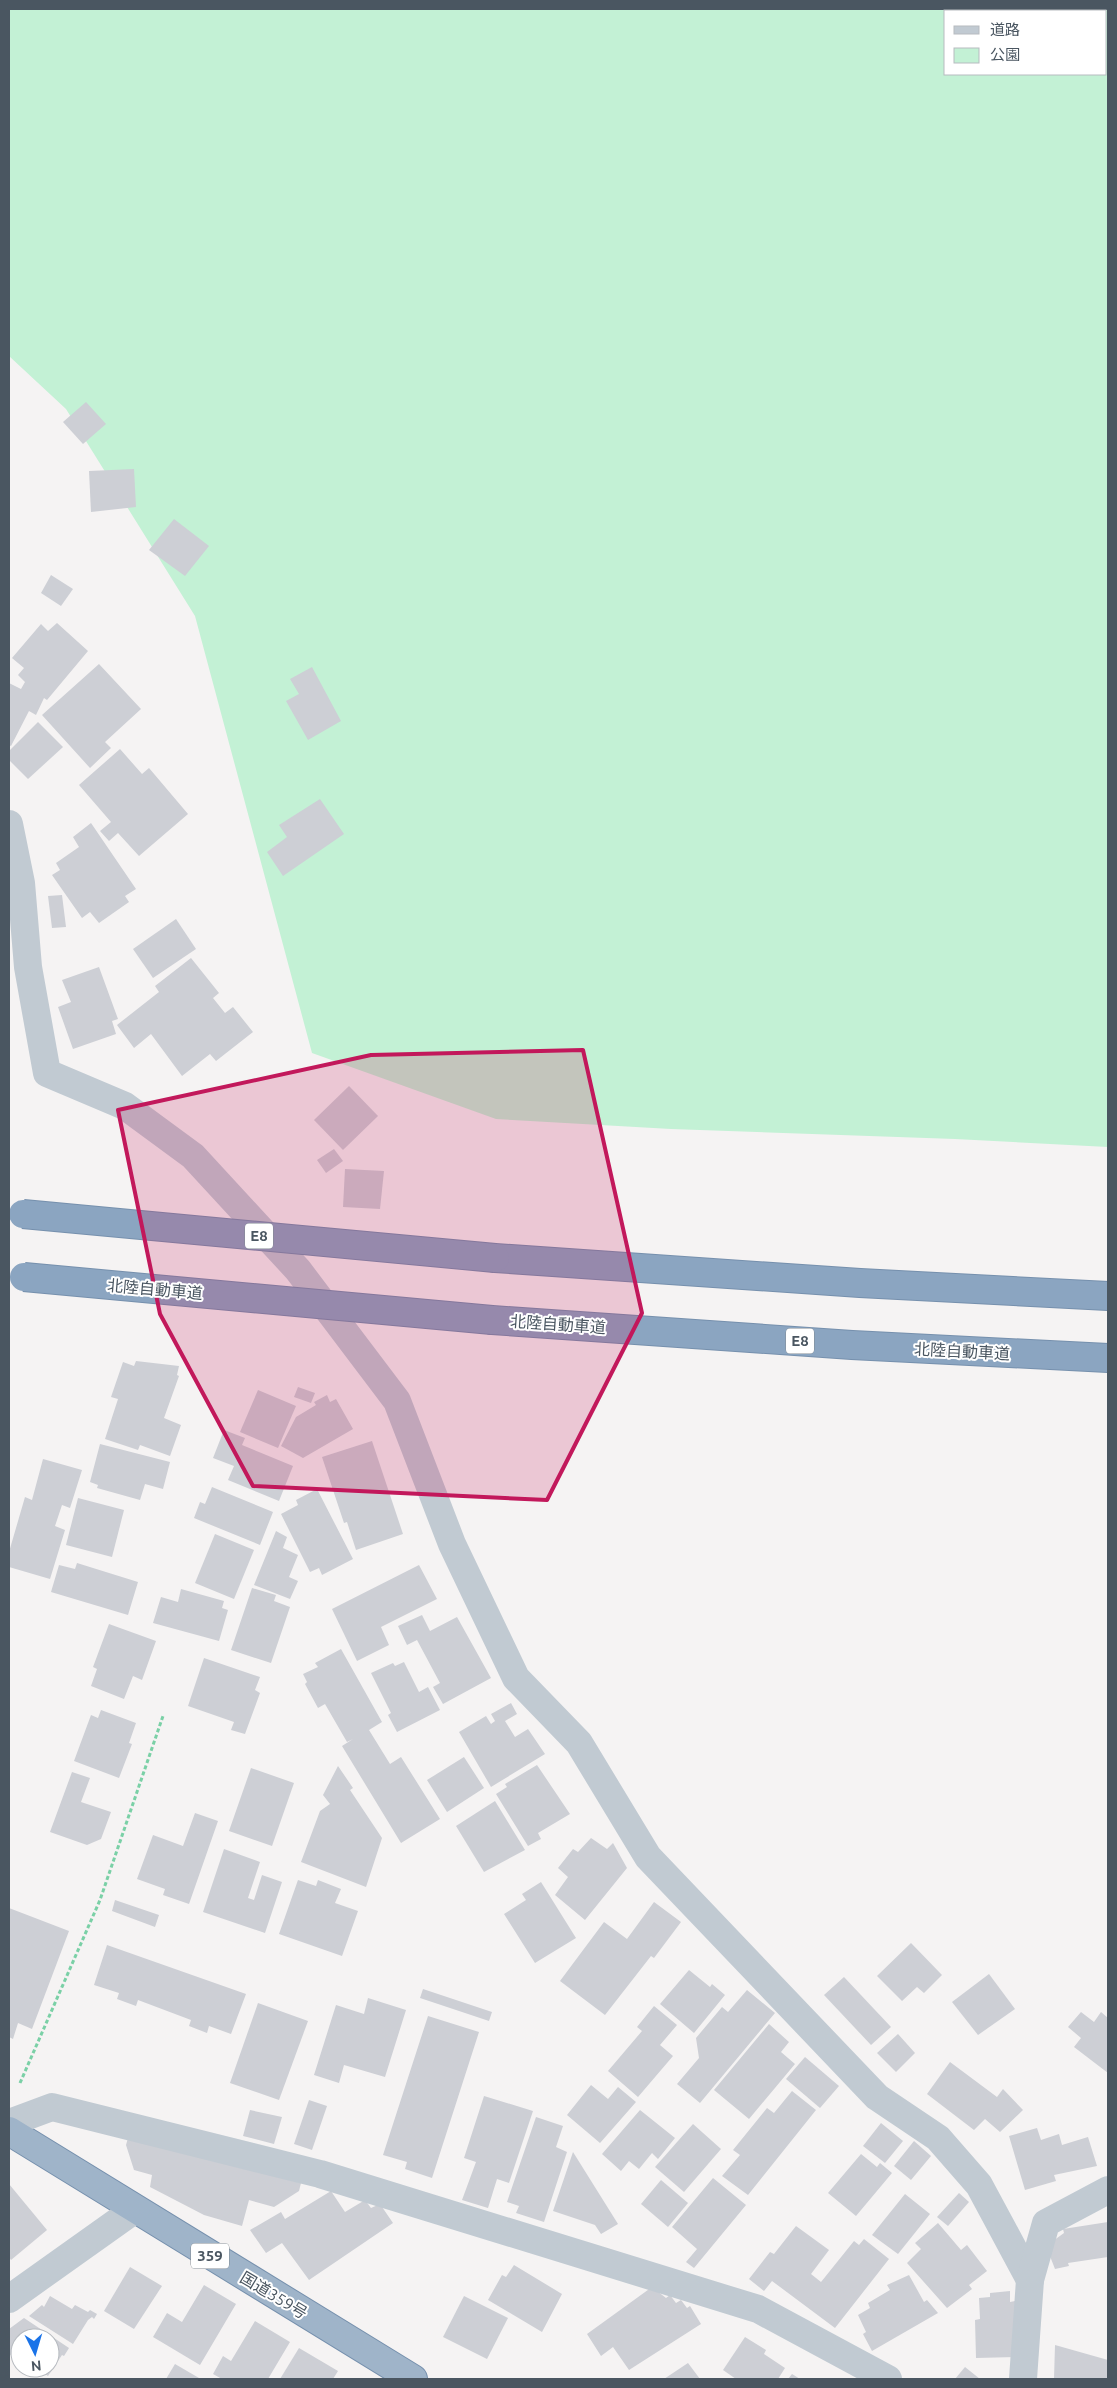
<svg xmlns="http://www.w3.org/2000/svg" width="1117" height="2388" font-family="Ubuntu,'Noto Sans JP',sans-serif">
  <rect width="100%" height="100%" fill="#f5f3f3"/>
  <path fill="#c3f1d5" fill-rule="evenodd" d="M9 9H1108V1147L955 1139 671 1129 496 1119 312 1053 195 616 66 409 9 356ZM946 11H1106V74H946Z"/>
  <g fill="#cdcfd5">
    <path d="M86 402 106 424 83 444 63 422Z"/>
    <path d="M134 469 136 507 91 512 89 471Z"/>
    <path d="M174 519 209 546 185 576 149 550Z"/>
    <path d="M51 575 73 589 61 606 41 593Z"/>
    <path d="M57 623 88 651 47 700 44 698 36 715 29 711 11 746 9 745V683L21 689 25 682 18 675 24 668 12 658 41 624 48 631Z"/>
    <path d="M99 664 141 709 105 742 111 748 90 768 42 715Z"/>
    <path d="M312 667 341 721 308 740 286 701 299 694 290 679Z"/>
    <path d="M38 722 63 747 28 779 9 760V751Z"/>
    <path d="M120 749 142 774 149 768 188 814 139 856 118 833 109 841 100 831 111 822 79 785Z"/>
    <path d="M320 799 344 834 283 876 267 852 287 837 279 825Z"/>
    <path d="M91 823 136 889 125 896 129 902 99 923 90 912 82 918 52 875 60 870 56 863 79 847 73 837Z"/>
    <path d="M62 895 66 927 52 928 48 896Z"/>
    <path d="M176 919 196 949 153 978 133 949Z"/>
    <path d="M191 958 219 993 213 998 225 1013 233 1007 253 1032 216 1061 210 1054 182 1076 151 1034 134 1048 117 1025 159 992 155 986Z"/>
    <path d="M99 967 118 1019 112 1021 116 1034 73 1049 58 1007 71 1002 62 980Z"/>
    <path d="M349 1086 378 1116 343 1150 314 1120Z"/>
    <path d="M334 1149 343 1161 326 1173 317 1160Z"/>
    <path d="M345 1169 384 1171 380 1209 343 1207Z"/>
    <path d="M136 1361 179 1366 177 1375 179 1376 164 1418 181 1425 170 1456 140 1445 138 1450 105 1439 118 1399 111 1397 123 1362 134 1366Z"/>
    <path d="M298 1387 315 1393 311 1403 294 1397Z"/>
    <path d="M258 1390 296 1406 278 1448 240 1432Z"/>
    <path d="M327 1395 330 1402 336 1399 353 1429 303 1458 281 1446 296 1417 316 1405 314 1402Z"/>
    <path d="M224 1430 245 1438 242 1445 293 1466 279 1501 228 1480 234 1466 213 1458Z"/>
    <path d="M372 1441 403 1534 356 1550 347 1522 344 1523 322 1457Z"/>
    <path d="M100 1444 170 1462 163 1489 145 1484 140 1500 97 1488 98 1485 90 1482Z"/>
    <path d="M43 1459 82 1470 70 1508 62 1505 55 1526 65 1530 50 1579 9 1567V1552L25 1497 32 1500Z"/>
    <path d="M212 1487 273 1512 260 1545 194 1518 200 1502 205 1504Z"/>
    <path d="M317 1489 353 1559 322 1575 319 1568 310 1572 281 1514 298 1505 296 1500Z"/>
    <path d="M78 1498 124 1510 112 1557 66 1545Z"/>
    <path d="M276 1531 287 1537 283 1548 298 1555 289 1577 298 1581 290 1599 254 1585Z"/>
    <path d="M215 1534 254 1550 234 1599 195 1583Z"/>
    <path d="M77 1563 138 1582 128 1615 51 1592 59 1565 75 1569Z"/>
    <path d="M419 1565 437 1599 381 1627 389 1645 357 1661 332 1609Z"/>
    <path d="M252 1588 276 1595 274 1601 290 1607 271 1663 231 1650Z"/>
    <path d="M181 1589 224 1601 222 1608 228 1610 219 1641 153 1623 161 1597 178 1602Z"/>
    <path d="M422 1615 430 1631 457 1617 491 1678 443 1704 433 1687 440 1683 417 1640 407 1645 398 1626Z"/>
    <path d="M109 1624 156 1641 142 1680 133 1676 124 1699 91 1686 97 1669 93 1667Z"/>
    <path d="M341 1649 382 1722 369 1730 390 1764 401 1757 440 1819 401 1843 342 1746 353 1739 347 1742 325 1704 318 1708 305 1684 307 1682 303 1674 318 1667 315 1663Z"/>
    <path d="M204 1658 260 1677 255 1690 260 1693 245 1734 231 1730 234 1722 188 1706Z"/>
    <path d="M404 1662 419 1692 428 1687 440 1710 397 1732 388 1715 391 1713 371 1673 393 1663 395 1666Z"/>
    <path d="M511 1703 517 1714 505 1721 515 1737 528 1729 545 1754 491 1787 459 1732 486 1716 491 1724 495 1721 491 1714Z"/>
    <path d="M101 1710 136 1723 129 1743 132 1744 119 1778 74 1761 91 1715 98 1718Z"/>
    <path d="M464 1757 484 1788 447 1812 427 1780Z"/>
    <path d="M537 1765 570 1814 538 1833 541 1839 528 1846 496 1794 507 1787 505 1784Z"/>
    <path d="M338 1766 353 1788 350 1790 382 1838 366 1887 301 1862 320 1811 330 1804 323 1795Z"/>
    <path d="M251 1768 294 1783 272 1846 229 1831Z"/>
    <path d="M72 1772 90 1778 81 1802 111 1812 101 1839 87 1845 50 1832Z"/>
    <path d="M495 1801 525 1850 484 1872 456 1826Z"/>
    <path d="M195 1813 218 1821 189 1904 163 1895 165 1889 137 1879 153 1835 183 1846Z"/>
    <path d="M591 1838 607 1849 613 1843 627 1868 585 1920 555 1895 568 1877 558 1868 573 1849 578 1852Z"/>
    <path d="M224 1849 260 1862 248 1898 254 1900 262 1875 282 1882 265 1933 203 1912Z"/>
    <path d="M298 1880 316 1886 318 1880 341 1889 335 1903 358 1911 342 1956 279 1934Z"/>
    <path d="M541 1882 576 1938 535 1963 504 1914 526 1900 522 1894Z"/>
    <path d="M115 1900 159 1915 155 1927 112 1911Z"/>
    <path d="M654 1902 681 1922 654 1958 651 1956 605 2015 560 1981 604 1922 627 1939Z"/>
    <path d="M9 1908 69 1931 32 2029 18 2023 13 2039 9 2037Z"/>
    <path d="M911 1943 942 1975 924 1993 917 1987 902 2001 877 1976Z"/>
    <path d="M107 1945 246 1994 231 2034 209 2026 207 2033 189 2026 191 2020 138 2000 136 2006 117 1999 119 1993 94 1985Z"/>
    <path d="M689 1970 710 1987 712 1984 725 1995 694 2033 660 2004Z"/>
    <path d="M989 1974 1015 2009 978 2035 952 2002Z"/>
    <path d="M844 1977 891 2027 871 2045 824 1995Z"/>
    <path d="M423 1989 492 2012 489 2021 420 1998Z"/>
    <path d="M747 1990 775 2013 700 2103 677 2084 699 2058 696 2038 722 2007 728 2012Z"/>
    <path d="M368 1998 406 2010 385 2077 344 2065 339 2083 314 2075 336 2005 364 2014Z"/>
    <path d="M258 2003 308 2021 279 2100 230 2083Z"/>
    <path d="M654 2006 677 2025 660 2045 673 2056 638 2097 608 2071 642 2031 637 2027Z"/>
    <path d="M1081 2012 1094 2022 1101 2012 1108 2018V2073L1074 2047 1081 2038 1068 2027Z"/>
    <path d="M428 2016 479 2032 432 2178 405 2169 407 2162 383 2155Z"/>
    <path d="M769 2024 789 2042 781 2052 795 2064 749 2119 714 2090Z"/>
    <path d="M898 2034 915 2053 896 2072 877 2053Z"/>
    <path d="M805 2057 839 2086 820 2108 786 2079Z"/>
    <path d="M950 2062 997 2097 1003 2089 1023 2110 1000 2132 985 2119 974 2130 927 2094Z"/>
    <path d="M591 2085 608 2099 618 2087 636 2102 600 2143 567 2115Z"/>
    <path d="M792 2091 816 2110 748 2195 722 2176 740 2155 733 2150 767 2108 774 2113Z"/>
    <path d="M484 2096 533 2111 509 2183 497 2179 488 2208 462 2200 476 2162 464 2158Z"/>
    <path d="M309 2100 327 2106 312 2150 294 2144Z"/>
    <path d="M250 2110 282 2117 274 2144 243 2136Z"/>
    <path d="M640 2110 675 2138 658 2159 652 2153 639 2169 629 2161 621 2171 602 2154Z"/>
    <path d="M536 2117 563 2126 556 2147 567 2152 544 2222 516 2213 519 2206 507 2202Z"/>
    <path d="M881 2123 903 2141 885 2163 863 2146Z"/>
    <path d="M693 2124 721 2149 684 2192 655 2167Z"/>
    <path d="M1037 2128 1041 2140 1059 2134 1062 2145 1088 2137 1097 2166 1054 2175 1056 2181 1025 2190 1009 2136Z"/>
    <path d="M128 2138 301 2183 299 2191 274 2207 249 2200 242 2226 204 2215 150 2187 152 2175 134 2170 126 2145Z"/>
    <path d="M914 2141 931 2156 911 2180 894 2166Z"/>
    <path d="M573 2152 618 2224 601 2234 595 2225 553 2211Z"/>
    <path d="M861 2154 877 2167 880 2163 892 2173 856 2216 828 2193Z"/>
    <path d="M713 2178 746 2205 694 2268 686 2262 697 2249 672 2227Z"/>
    <path d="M661 2180 688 2203 668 2227 641 2204Z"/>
    <path d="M9 2184 47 2230 11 2260 9 2257Z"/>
    <path d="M331 2191 345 2212 365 2200 371 2208 380 2204 393 2223 309 2280 282 2243 266 2253 250 2230 281 2212 285 2219Z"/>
    <path d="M959 2193 969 2202 948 2226 937 2217Z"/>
    <path d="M905 2194 930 2214 898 2254 872 2235Z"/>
    <path d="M1108 2222V2257L1068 2263 1069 2266 1055 2269 1046 2246 1064 2233 1063 2229Z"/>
    <path d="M938 2223 961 2250 967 2245 987 2271 969 2285 972 2289 947 2308 907 2263 921 2249 915 2243Z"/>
    <path d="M796 2226 829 2250 811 2274 821 2282 854 2241 859 2245 864 2239 889 2259 835 2328 772 2281 764 2291 749 2279 770 2252 774 2254Z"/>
    <path d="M514 2265 562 2294 542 2332 488 2300 502 2275 506 2277Z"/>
    <path d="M130 2267 162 2286 134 2329 104 2311Z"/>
    <path d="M909 2275 924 2302 927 2300 938 2313 872 2351 863 2334 866 2332 858 2315 870 2308 868 2303 890 2290 887 2285Z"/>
    <path d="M204 2285 236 2304 200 2365 153 2337 167 2313 182 2322Z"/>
    <path d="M652 2287 666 2298 670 2295 676 2303 681 2300 687 2308 690 2306 701 2324 629 2370 613 2347 601 2356 587 2334Z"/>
    <path d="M1010 2291V2302L1015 2301 1016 2357 976 2358 975 2320 980 2319 979 2298 990 2297V2293Z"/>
    <path d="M50 2296 72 2309 75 2305 88 2312 90 2310 97 2314 94 2319 92 2317 88 2320 73 2344 29 2316 42 2305 44 2307Z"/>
    <path d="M464 2296 508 2318 487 2359 443 2337Z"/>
    <path d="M24 2318 69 2348 64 2356 62 2355 48 2376 36 2368H50V2338H20V2361L9 2354V2329Z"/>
    <path d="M255 2321 290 2342 268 2379H222L213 2374 223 2356 231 2361Z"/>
    <path d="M745 2337 766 2350 764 2354 785 2368 778 2379H736L723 2370Z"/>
    <path d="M1055 2345 1108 2360V2379H1054Z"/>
    <path d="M299 2348 338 2371 333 2379H280Z"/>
    <path d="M688 2363 700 2379H664Z"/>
    <path d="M175 2364 199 2378 198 2379H166Z"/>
    <path d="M965 2367 980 2379H955Z"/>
    <path d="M792 2374 800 2379H788Z"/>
  </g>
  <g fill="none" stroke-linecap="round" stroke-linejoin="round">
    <defs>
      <path id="trunk" d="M9 2131 413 2379"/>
      <g id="motorway">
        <path d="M495 1258 860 1283 1108 1296"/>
        <path d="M492 1320 852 1345 1108 1358"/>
      </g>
    </defs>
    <use href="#trunk" stroke="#7690ad" stroke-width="30"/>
    <use href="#motorway" stroke="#7690ad" stroke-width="30"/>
    <path stroke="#7ad0a6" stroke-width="3" stroke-dasharray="4 2.5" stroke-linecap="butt" d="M20 2083 100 1900 163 1716"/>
    <g stroke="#c1cad2" stroke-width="28">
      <path d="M9 824 21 883 28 967 47 1073 125 1106 193 1156 298 1270 397 1401 452 1544 516 1678 579 1743 648 1857 877 2097 938 2138 979 2185 1030 2280"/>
      <path d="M9 2123 52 2107 320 2174 758 2309 888 2379"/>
      <path d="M9 2299 134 2210"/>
      <path d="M1023 2379 1030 2280 1046 2223 1108 2190"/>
    </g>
    <use href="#trunk" stroke="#9fb4c9" stroke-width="28"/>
    <use href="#motorway" stroke="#8ba5c1" stroke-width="28"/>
    <defs>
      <g id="motorway-bridge">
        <path d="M23 1214 495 1258"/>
        <path d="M24 1277 492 1320"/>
      </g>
    </defs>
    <use href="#motorway-bridge" stroke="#7690ad" stroke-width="30" stroke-linecap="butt"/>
    <use href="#motorway-bridge" stroke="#8ba5c1" stroke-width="28"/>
  </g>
  <path fill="#c2185b" fill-opacity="0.2" stroke="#c2185b" stroke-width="4" stroke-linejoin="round" d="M583 1050 642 1313 547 1500 253 1486 160 1314 118 1110 371 1055Z"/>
  <g text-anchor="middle" stroke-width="4" stroke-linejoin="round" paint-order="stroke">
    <g fill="#fff" stroke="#808990" stroke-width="1">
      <rect x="245" y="1223.5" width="28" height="25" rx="4"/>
      <rect x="786" y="1328.5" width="28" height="25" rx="4"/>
      <rect x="191" y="2243.5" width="38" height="25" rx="4"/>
    </g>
    <g font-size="15" font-weight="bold" fill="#4a5661">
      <text x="259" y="1241">E8</text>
      <text x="800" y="1346">E8</text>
      <text x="210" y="2261">359</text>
    </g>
    <g font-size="16" fill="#4a5661" stroke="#fff">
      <text transform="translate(155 1289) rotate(5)" y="6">北陸自動車道</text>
      <text transform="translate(558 1324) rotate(4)" y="6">北陸自動車道</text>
      <text transform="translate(962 1351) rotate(3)" y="6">北陸自動車道</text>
      <text transform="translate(274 2295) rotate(31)" y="6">国道359号</text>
    </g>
  </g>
  <rect width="1117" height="2388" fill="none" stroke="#4a5661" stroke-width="20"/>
  <rect x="944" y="10" width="162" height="65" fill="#ffffff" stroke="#b7bbc0"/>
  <rect x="954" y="26" width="25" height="8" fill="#c1cad2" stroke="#b7bbc0"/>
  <text x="990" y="35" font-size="15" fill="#4a5661">道路</text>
  <rect x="954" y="48" width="25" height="15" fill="#c3f1d5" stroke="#b7bbc0"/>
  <text x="990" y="60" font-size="15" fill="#4a5661">公園</text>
  <g transform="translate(35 2353) rotate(175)"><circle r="24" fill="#ffffff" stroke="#b7bbc0"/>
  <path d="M0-4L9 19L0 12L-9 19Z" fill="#1a73e8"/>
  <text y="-8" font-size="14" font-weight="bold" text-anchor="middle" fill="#4a5661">N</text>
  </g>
</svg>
